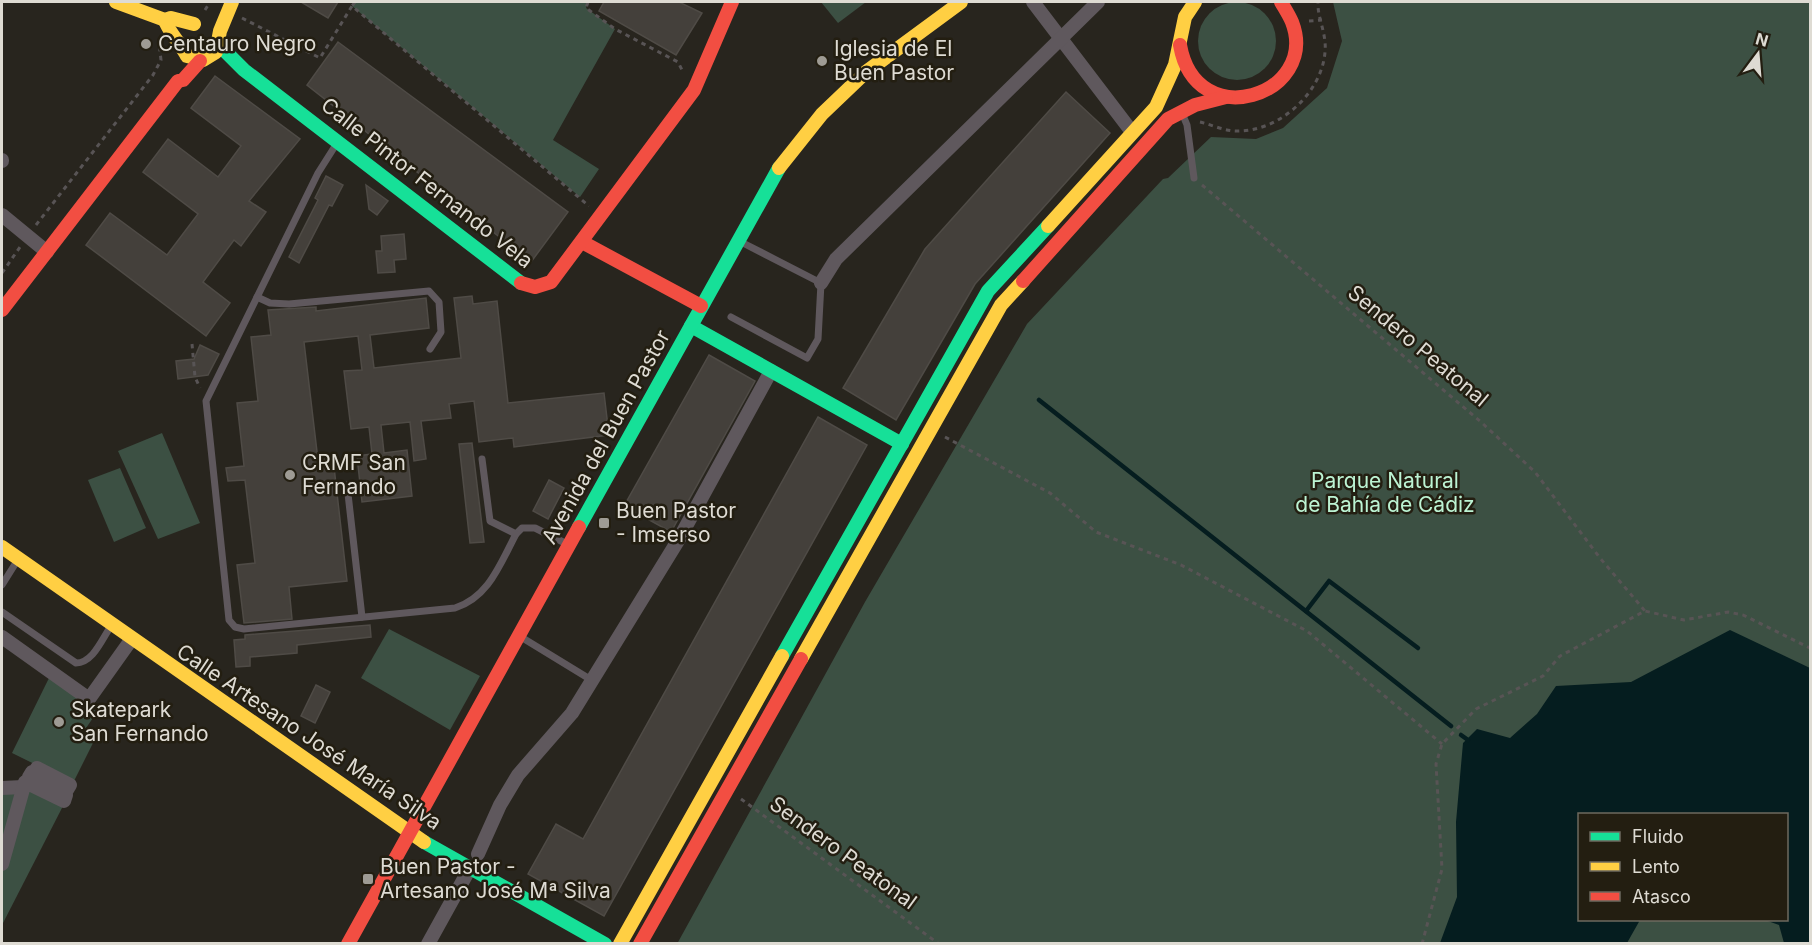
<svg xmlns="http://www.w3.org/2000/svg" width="1812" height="945" font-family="Inter,sans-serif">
  <rect width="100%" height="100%" fill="#28251e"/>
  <g fill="#3c5043" fill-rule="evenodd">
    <circle cx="1237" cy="41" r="39"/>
    <path d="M355 2H588L586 8 615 29 553 140 599 169 580 197 352 6Z"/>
    <path d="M821 2H866L838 23Z"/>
    <path d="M1333 2H1810V943L677 944 865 602 1027 324 1163 179 1168 178 1211 137 1256 139 1283 128 1327 88 1342 41ZM1580 814H1786V920H1580Z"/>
    <path d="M162 433 200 523 158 539 118 451Z"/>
    <path d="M120 468 146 528 114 542 88 480Z"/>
    <path d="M389 629 480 676 450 730 361 678Z"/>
    <path d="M49 678 97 712 84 731 94 741 73 783 12 753Z"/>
    <path d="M23 787 63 806 2 925V788Z"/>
  </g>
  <path fill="#051d1f" d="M1730 630 1810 668V943H1784L1779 925 1765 920H1786V814H1580V920H1640L1627 943H1440L1457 897 1456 822 1463 743 1477 729 1510 738 1537 714 1556 686 1631 682Z"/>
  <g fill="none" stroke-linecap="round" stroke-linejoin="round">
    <g stroke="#051d1f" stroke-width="4.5">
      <path d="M1039 400 1451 726"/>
      <path d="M1306 611 1329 581 1418 648"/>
      <path d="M1461 735 1468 740"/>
    </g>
  </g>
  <g fill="#44403b" stroke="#4f4b46" stroke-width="1.5">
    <path d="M301 2H338L328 18Z"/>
    <path d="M604 2H679L702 13 676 55 599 11Z"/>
    <path d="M338 42 568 212 531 262 307 85Z"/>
    <path d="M215 76 300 139 249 201 266 212 241 246 234 240 203 282 230 303 206 336 86 245 110 213 167 255 198 214 143 172 168 139 218 177 241 146 191 108Z"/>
    <path d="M1066 92 1110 133 975 284 896 420 843 388 925 249Z"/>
    <path d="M326 176 343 185 332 206 329 205 299 263 289 257 318 200 315 198Z"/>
    <path d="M366 185 388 201 377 215 369 209Z"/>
    <path d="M404 234 406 259 394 260 395 272 378 273 376 251H382L381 236Z"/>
    <path d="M472 296 473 304 497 301 508 403 604 393 609 435 514 447 513 438 479 442 474 401 449 404 451 418 421 421 426 459 414 461 410 422 381 425 384 453 407 450 412 496 362 502 357 456 372 454 369 427 351 429 344 371 362 370 358 336 304 342 318 460 333 458 347 581 289 587 292 619 244 623 237 565 255 563 245 480 228 481 226 468 244 466 237 403 258 401 251 337 271 335 268 310 316 307V311L426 298 429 328 370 335 374 368 461 358 454 298Z"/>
    <path d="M200 345 219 354 208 375 178 379 176 361 194 359Z"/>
    <path d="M709 355 755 381 671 532 624 506Z"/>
    <path d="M818 417 867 445 604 916 528 874 556 824 583 839Z"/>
    <path d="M472 443 484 542 470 543 459 444Z"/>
    <path d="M549 480 564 488 548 519 533 511Z"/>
    <path d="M370 625 371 637 297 645V653L250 657V666L236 667 234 640 245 639V635Z"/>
    <path d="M316 685 330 692 315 723 301 716Z"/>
  </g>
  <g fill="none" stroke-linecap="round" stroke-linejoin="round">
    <g stroke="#585455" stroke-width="3" stroke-dasharray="4.5 4.5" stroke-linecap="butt">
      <path d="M355 2 352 6 589 206"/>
      <path d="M588 2 586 8 615 29 678 62 683 72"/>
      <path d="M205 10 210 2"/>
      <path d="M242 18 320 58 352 6"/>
      <path d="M1309 21 1322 20"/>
      <path d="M1200 122C1213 125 1226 132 1240 131 1281 130 1322 92 1325 52 1327 34 1317 17 1318 2"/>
      <path d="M1202 185 1481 422 1535 472 1600 558 1645 611"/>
      <path d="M36 225 153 75 161 60 159 43"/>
      <path d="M2 273 20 247"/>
      <path d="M192 344 195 377 200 388"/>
      <path d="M945 437 1050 493 1096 532 1181 565 1307 631 1442 744"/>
      <path d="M741 799 939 944"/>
      <path d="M1422 944 1442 869 1436 764 1442 744 1476 709 1543 676 1560 656 1645 611 1684 620 1728 612 1743 615 1810 648"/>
    </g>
    <g stroke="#5f585d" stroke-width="7">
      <path d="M1182 113 1187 125 1194 178"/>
      <path d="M337 143 318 173 206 401 229 620 235 627 244 629 455 608C489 597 500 564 516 534L522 528H535L567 544"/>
      <path d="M257 297 270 303 289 304 429 291 439 302 441 332 430 349"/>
      <path d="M731 317 807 358 818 339 821 283 739 241"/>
      <path d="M482 459 490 521 516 534"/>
      <path d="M347 485 362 617"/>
      <path d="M2 585 17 561"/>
      <path d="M2 612 76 663C93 663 102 639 111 626"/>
      <path d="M521 637 593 681"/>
    </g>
    <g stroke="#5f585d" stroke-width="14">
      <path d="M1033 2 1132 132"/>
      <path d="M2 161V160"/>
      <path d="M2 215 47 252"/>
      <path d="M821 283 836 259 1098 2"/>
      <path d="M2 637 89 699 131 640"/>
      <path d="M2 788 23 787"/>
      <path d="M478 854 500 805 518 775 572 713 679 539 771 371"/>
      <path d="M2 864 25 782 64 801 66 795 29 777 32 772 67 790 70 785 37 768"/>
      <path d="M428 944 470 868"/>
    </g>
    <g stroke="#16e098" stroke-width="14">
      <path d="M219 45 244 70 521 283"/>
      <path d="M691 326 902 444"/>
      <path d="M579 527 779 168"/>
      <path d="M782 656 988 291 1048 226"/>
      <path d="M424 842 605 944"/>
    </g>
    <g stroke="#ffcf43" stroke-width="14">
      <path d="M116 2 165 20 171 18 194 24"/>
      <path d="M165 20C166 28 182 46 187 56L203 60 216 52 220 31 232 2"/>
      <path d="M779 168 822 114 866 72 961 2"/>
      <path d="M1048 226 1156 107 1175 65 1185 17 1195 2"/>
      <path d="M2 547 424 842"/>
      <path d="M801 659 1001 305 1023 281"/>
      <path d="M620 944 782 656"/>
    </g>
    <g stroke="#f24e42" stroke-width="14">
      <path d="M1180 45C1196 136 1320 95 1292 22 1289 15 1285 9 1281 2"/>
      <path d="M582 242 701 306"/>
      <path d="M1023 281 1168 119 1195 105 1226 97"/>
      <path d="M521 283 535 287 551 282 694 90 732 2"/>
      <path d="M2 310 178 81 183 80 200 61"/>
      <path d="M348 944 579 527"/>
      <path d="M640 944 801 659"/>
    </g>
  </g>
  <g fill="#9e9b94" stroke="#231e11" stroke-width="2">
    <circle cx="146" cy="44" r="6"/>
    <circle cx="822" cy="61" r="6"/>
    <circle cx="290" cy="475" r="6"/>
    <rect x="598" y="517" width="12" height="12" rx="3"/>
    <circle cx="59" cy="722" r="6"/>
    <rect x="362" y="873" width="12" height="12" rx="3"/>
  </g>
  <g text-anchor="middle" stroke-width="5" stroke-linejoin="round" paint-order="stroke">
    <g font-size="21" fill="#dedbd3" stroke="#231e11" text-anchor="start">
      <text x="158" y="51">Centauro Negro</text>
      <text x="834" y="56">Iglesia de El<tspan x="834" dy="24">Buen Pastor</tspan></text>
      <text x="302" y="470">CRMF San<tspan x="302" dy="24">Fernando</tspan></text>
      <text x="616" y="518">Buen Pastor<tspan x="616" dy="24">- Imserso</tspan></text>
      <text x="71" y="717">Skatepark<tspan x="71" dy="24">San Fernando</tspan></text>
      <text x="380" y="874">Buen Pastor -<tspan x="380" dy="24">Artesano José Mª Silva</tspan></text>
    </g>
    <g font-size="21" fill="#dedbd3" stroke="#231e11">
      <text transform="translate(427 183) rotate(38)" y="7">Calle Pintor Fernando Vela</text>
      <text transform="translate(1418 346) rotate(40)" y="7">Sendero Peatonal</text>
      <text transform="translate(606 437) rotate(-61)" y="7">Avenida del Buen Pastor</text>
      <text transform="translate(309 737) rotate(34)" y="7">Calle Artesano José María Silva</text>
      <text transform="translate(843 853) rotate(36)" y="7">Sendero Peatonal</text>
    </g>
    <g font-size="21" fill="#bcf3d3" stroke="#231e11">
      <text x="1385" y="488">Parque Natural<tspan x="1385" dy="24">de Bahía de Cádiz</tspan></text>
    </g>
  </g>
  <rect width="1812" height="945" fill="none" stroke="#dedbd3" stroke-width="6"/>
  <rect x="1578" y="813" width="210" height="108" fill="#231e11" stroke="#6e6a5f" stroke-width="1.5"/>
  <rect x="1590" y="832" width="30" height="9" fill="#16e098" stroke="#6e6a5f" stroke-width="1.5"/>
  <text x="1632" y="843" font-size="18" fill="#dedbd3">Fluido</text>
  <rect x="1590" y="862" width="30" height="9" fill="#ffcf43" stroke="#6e6a5f" stroke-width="1.5"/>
  <text x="1632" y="873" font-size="18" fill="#dedbd3">Lento</text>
  <rect x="1590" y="892" width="30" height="9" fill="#f24e42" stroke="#6e6a5f" stroke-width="1.5"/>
  <text x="1632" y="903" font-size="18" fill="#dedbd3">Atasco</text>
  <g transform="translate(1758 54) rotate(16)" stroke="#231e11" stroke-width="4.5" paint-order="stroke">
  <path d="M0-4.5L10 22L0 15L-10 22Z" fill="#dedbd3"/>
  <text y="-9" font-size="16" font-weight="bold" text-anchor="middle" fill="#dedbd3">N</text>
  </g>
</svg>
